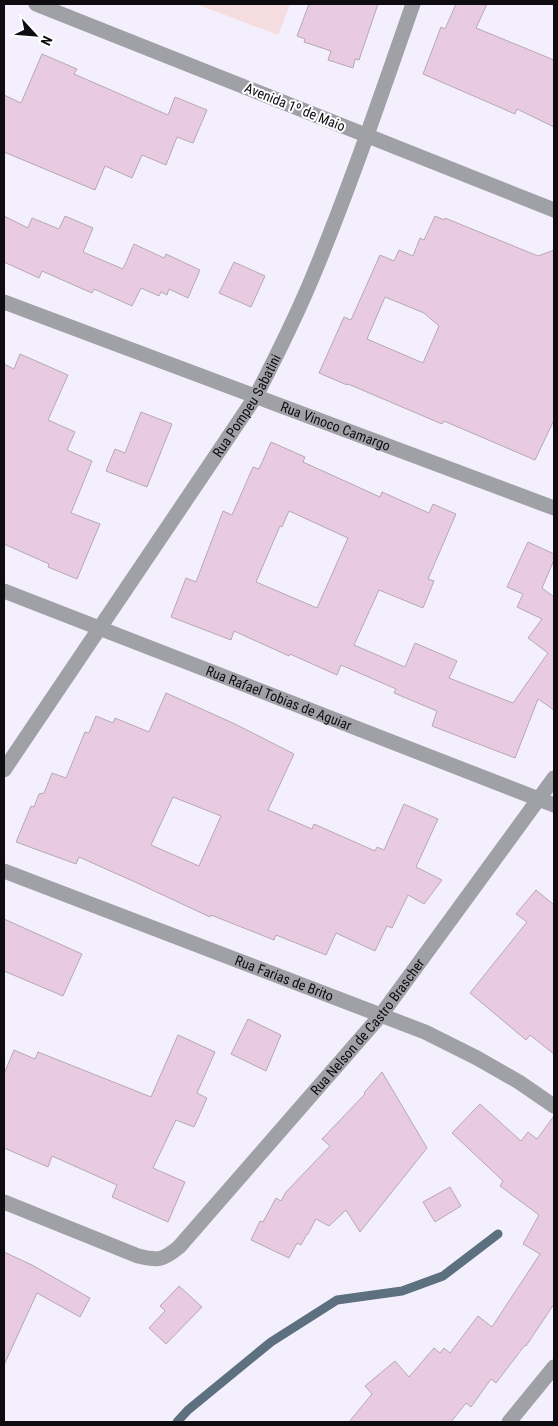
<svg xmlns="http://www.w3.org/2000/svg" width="558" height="1426" font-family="'Roboto Condensed',sans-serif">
  <rect width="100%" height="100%" fill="#f4effd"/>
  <path fill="#f4dcdf" d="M196 4H290L278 35Z"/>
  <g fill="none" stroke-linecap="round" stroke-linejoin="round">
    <path stroke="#5d7080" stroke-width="9" d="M177 1422 188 1410 271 1342 337 1300 402 1291 443 1276 498 1234"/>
  </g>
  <g fill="#e8cbe0" stroke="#b6a9b2" fill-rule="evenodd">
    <path d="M309 4H378L359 60 355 59 353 68 328 60 331 51 304 42 305 39 297 36Z"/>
    <path d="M456 4H487L476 28 554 60V127L517 109 515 114 423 74 441 27 445 29Z"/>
    <path d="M42 54 77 69 74 74 168 115 175 97 207 110 193 143 177 137 166 165 142 155 132 178 105 166 95 190 4 152V95L21 103Z"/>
    <path d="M4 216 28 228 32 218 59 229 65 216 93 228 83 252 123 269 134 244 164 258 166 254 200 270 188 298 169 289 167 295 161 292 159 296 141 288 132 306 94 289 92 293 42 271 39 278 4 262Z"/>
    <path d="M435 216 444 220 445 218 538 256 554 250V420L535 460 444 421 442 424 348 384 347 385 319 373 344 317 351 320 380 255 394 261 399 250 413 256 420 238 424 240ZM385 297 424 313 439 326 423 363 367 339Z"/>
    <path d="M234 262 265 276 251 307 219 293Z"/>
    <path d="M20 354 68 375 48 420 75 432 67 450 92 461 71 513 100 524 77 579 48 567 49 564 4 544V364L14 369Z"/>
    <path d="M141 412 172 424 147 487 106 471 115 449 125 453Z"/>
    <path d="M271 442 305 457 303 462 380 497 382 492 429 513 433 504 456 514 428 579 434 581 423 608 379 590 354 645 405 667 415 643 457 661 449 678 513 703 548 653 528 638 542 619 517 607 523 594 507 587 528 542 554 554V560L542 588 554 597V710L538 699 515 758 432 726 437 711 394 693 396 689 341 665 337 675 290 654 289 656 234 631 231 640 171 617 186 578 196 582 223 511 232 515 253 467 259 469ZM289 511 348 538 317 608 256 582 280 526 282 527Z"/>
    <path d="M166 693 235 724 294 754 268 810 312 829 314 824 375 851 377 847 384 850 404 804 438 819 416 867 442 880 424 904 408 895 392 928 387 926 375 951 336 933 326 955 276 935 274 940 211 915 210 917 135 882 79 857 76 864 16 842 31 806 34 807 39 794 44 793 52 773 66 778 85 732 89 733 96 716 113 723 115 718 149 732ZM173 797 221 816 199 866 151 845Z"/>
    <path d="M536 890 554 905V1054L530 1035 526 1040 470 993 527 922 516 914Z"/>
    <path d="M4 919 82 954 63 996 4 971Z"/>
    <path d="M248 1019 281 1035 266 1071 231 1054Z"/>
    <path d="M178 1035 215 1052 197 1093 207 1098 194 1127 176 1120 153 1168 185 1182 168 1222 112 1197 117 1185 52 1156 48 1167 4 1148V1074L14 1050 35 1059 38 1052 151 1097Z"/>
    <path d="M382 1072 427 1148 360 1232 346 1210 329 1226 316 1219 308 1234H307L301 1245 297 1243 289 1258 251 1240 260 1221 263 1222 276 1198 281 1201 286 1192 330 1146 322 1139 365 1094 364 1093Z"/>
    <path d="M480 1104 521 1141 528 1132 537 1139 554 1116V1304L526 1346 525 1345 496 1383 491 1379 471 1407 466 1403 451 1422H349L372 1394 365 1386 395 1361 409 1377 434 1348 440 1353 444 1348 450 1353 478 1316 492 1327 540 1254 523 1244 539 1215 500 1186 503 1181 452 1133Z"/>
    <path d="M450 1187 461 1206 435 1222 423 1202Z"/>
    <path d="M4 1252 32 1265 90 1298 80 1317 37 1293 4 1365Z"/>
    <path d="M179 1286 202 1307 166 1344 149 1328 165 1311 160 1306Z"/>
  </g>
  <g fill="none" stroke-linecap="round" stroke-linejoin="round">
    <g stroke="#a0a1a7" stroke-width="15">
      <path id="s1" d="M4 302 554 508"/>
      <path id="s2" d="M4 591 554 805"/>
      <path id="s3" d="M4 770 256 396C276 357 296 317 313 276 350 187 381 95 413 4"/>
      <path id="s4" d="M4 871 425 1032 477 1058 519 1082 554 1106"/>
      <path id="s5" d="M4 1202 138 1256C159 1261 163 1260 179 1247L381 1015 554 778"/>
      <path d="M509 1422 554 1367"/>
    </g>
    <path stroke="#a0a1a7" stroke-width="15" d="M36 4 554 210"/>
  </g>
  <g text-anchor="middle" stroke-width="4" stroke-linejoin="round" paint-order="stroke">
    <g font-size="14" fill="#0e0c11" stroke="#fff">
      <text transform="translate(295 107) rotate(22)" y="5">Avenida 1º de Maio</text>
      <text dy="5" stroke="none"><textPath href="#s3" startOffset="438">Rua Pompeu Sabatini</textPath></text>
      <text dy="5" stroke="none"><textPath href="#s1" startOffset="354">Rua Vinoco Camargo</textPath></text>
      <text dy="5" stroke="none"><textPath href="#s2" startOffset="295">Rua Rafael Tobias de Aguiar</textPath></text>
      <text dy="5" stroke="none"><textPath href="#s4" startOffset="300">Rua Farias de Brito</textPath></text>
      <text dy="5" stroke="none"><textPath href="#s5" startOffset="479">Rua Nelson de Castro Brascher</textPath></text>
    </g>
  </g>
  <rect width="558" height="1426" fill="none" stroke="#0e0c11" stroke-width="10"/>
  <g transform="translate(35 35) rotate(116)" stroke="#ffffff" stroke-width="4" paint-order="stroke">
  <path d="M0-4L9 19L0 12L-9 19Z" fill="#0e0c11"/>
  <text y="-8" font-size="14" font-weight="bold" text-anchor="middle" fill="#0e0c11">N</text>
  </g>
</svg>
